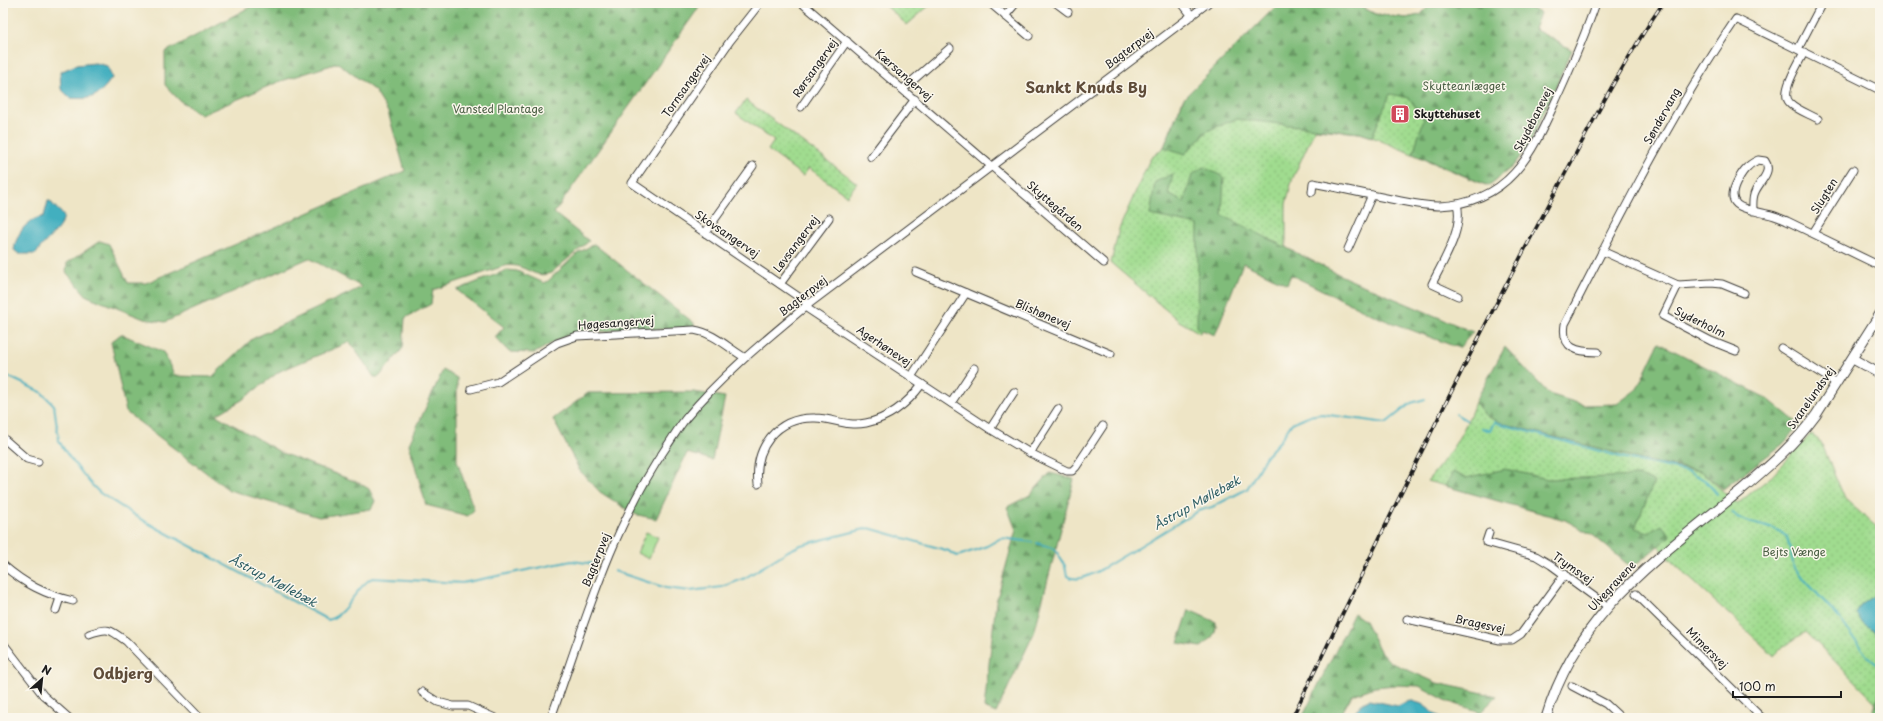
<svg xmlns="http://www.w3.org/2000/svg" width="1883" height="721" font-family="'Playpen Sans',sans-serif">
  <defs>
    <pattern id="grass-dots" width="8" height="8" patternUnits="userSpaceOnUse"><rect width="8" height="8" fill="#a0dc8f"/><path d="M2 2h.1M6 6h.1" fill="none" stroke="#89bc7b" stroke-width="1.8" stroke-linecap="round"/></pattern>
    <pattern id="forest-firs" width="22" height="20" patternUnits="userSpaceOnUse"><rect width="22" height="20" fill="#80bc7a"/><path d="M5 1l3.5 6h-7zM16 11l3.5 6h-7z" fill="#689863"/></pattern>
  </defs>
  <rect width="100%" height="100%" fill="#fbf7ec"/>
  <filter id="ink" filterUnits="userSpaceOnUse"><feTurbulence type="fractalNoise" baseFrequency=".025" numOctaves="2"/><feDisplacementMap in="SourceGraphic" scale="8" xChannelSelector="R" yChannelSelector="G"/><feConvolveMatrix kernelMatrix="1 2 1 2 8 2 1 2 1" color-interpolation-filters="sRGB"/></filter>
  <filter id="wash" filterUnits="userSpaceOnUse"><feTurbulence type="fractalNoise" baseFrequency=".012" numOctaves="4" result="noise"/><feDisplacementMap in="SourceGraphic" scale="16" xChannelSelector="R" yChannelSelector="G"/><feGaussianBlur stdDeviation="0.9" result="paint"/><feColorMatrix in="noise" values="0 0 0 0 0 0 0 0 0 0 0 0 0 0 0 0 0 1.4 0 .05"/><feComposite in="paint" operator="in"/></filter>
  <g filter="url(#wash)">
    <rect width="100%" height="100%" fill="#eee5c6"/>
    <g fill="url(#grass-dots)" stroke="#5e7c56">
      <path d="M883 3H932L907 25Z"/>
      <path d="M1279 3H1355L1375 14 1406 18 1420 15 1432 3H1519L1540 13 1534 29 1572 50 1529 145 1513 166 1488 186 1372 137 1360 133 1315 129 1292 180 1286 204V247L1243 263 1228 257 1200 333 1179 321 1111 263 1119 229 1150 159 1164 147 1184 98Z"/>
      <path d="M746 100 857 183 847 196 809 168 803 176 768 150 774 141 736 113Z"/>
      <path d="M1475 402 1486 416 1501 423 1666 466 1701 471 1737 504 1772 476 1811 434 1821 442 1845 499 1880 530V695L1875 702 1806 632 1784 646 1774 656 1772 654 1669 559 1658 545 1427 481C1448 457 1465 432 1475 402Z"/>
    </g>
    <g fill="url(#forest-firs)" stroke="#4e6c4b">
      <path d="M247 3H702L554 213 589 241 551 273C538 278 532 271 520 267 515 265 509 265 504 266L433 290 431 304 405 318 403 348 379 377H374L350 342 280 371 242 400 216 415 282 453 359 483 369 489 375 501 371 509 319 517 229 490 126 412 111 342 121 334 163 352 175 376 212 377 252 339 362 287 309 258 165 322 144 319 87 296 66 272 67 263 100 241 109 244 128 283H146L405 171 388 112 375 91 338 63 278 82 201 115 179 100 165 85V52L250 7Z"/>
      <path d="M1279 3H1355L1375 14 1406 18 1420 15 1432 3H1519L1540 13 1534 29 1572 50 1529 145 1513 166 1488 186 1413 153 1424 119 1409 98 1390 94 1372 137 1360 133 1236 119 1207 131 1185 154 1164 147 1184 98Z"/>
      <path d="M1203 167 1224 177 1222 215 1346 278 1473 332 1459 348 1382 319 1291 275 1287 284 1243 263 1215 335 1197 328 1198 225 1150 215 1155 182 1173 174 1168 194 1184 202 1192 175Z"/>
      <path d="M594 244 694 323V328L579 332 561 338 535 353 509 352 495 337 504 327 457 290 507 270 517 271 544 283 548 281 578 253Z"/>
      <path d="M1659 343 1768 399 1800 425 1783 444 1723 489 1701 471 1656 463 1501 423 1486 416 1475 402 1505 347 1549 394 1584 405 1617 404 1637 389Z"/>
      <path d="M443 370 457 378V461L474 510 468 516 426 505 409 444Z"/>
      <path d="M694 392 725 397 712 460 687 453 656 519 634 514 600 492 580 471 553 419 588 393Z"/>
      <path d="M1505 469 1548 479 1640 476 1654 482 1635 528 1649 532 1662 525 1670 536 1632 568 1594 536 1565 520 1445 486 1453 472 1466 478Z"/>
      <path d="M1050 473 1074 479 1034 633 996 713 984 708 996 602 1016 530 1007 507 1030 495Z"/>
      <path d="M1189 610 1216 622C1217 634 1210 641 1201 647L1178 643Z"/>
      <path d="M1354 613 1365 621 1380 651 1390 662 1437 683 1497 696 1481 712 1449 702 1419 686 1395 685 1375 687 1352 695 1339 718H1302Z"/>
      <path d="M1880 693V718H1869Z"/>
    </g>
    <path fill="#a0dc8f" stroke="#5e7c56" d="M646 532 658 537 649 559 637 553Z"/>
    <g fill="#42afbf" stroke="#2f666e">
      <path d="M95 63 108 66 112 78C98 97 93 100 70 98L61 89 60 72 76 65Z"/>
      <path d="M48 201H50C54 207 61 211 64 217 59 233 44 240 36 254H19L14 250C16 237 23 224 35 219 38 217 41 218 44 216Z"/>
      <path d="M1880 592V636L1863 624 1856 613 1861 605Z"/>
      <path d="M1369 700 1398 706 1409 700 1422 704 1441 718H1354C1355 709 1361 703 1369 700Z"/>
    </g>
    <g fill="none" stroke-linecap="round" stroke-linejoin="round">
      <g stroke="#42afbf" stroke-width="2">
        <path d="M3 374 41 392 54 405 59 441 67 454 90 483 100 493 144 521 328 620C347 615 354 588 372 578L462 583 572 561 595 564"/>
        <path d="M1456 414 1466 420"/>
        <path d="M1482 428 1490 431 1494 422 1625 458 1690 472 1706 481 1717 494"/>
        <path d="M1731 512C1746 527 1771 523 1787 536L1794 568 1840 619 1867 656 1880 667"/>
        <path d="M1037 543 1055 549 1065 566 1067 576C1078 583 1092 574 1102 569L1198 511 1212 507 1247 489 1266 456 1280 441 1292 423 1308 416 1322 414 1386 423 1411 403 1425 399"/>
        <path d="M614 571 666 588 690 591 722 587 745 578 788 551 801 545 869 528 949 551 952 554 958 556 987 546 1001 538 1032 542"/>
      </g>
    </g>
  </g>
  <g filter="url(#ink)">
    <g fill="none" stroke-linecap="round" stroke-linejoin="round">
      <defs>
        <g id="minor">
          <path d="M760 3 730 41 632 183 809 304"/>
          <path d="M802 3 1104 263"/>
          <path d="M990 3 1029 36"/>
          <path d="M1056 3 1068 12"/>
          <path d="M1182 3 1192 16"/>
          <path d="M1005 16 1016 3"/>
          <path d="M1798 49 1822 3"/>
          <path d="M1804 52C1798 65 1779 93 1790 103 1797 110 1809 114 1818 119"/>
          <path d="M903 89 950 48"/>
          <path d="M801 107 847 41"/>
          <path d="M871 157 915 99"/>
          <path d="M1312 192 1313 183C1339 188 1365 194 1391 199 1407 202 1423 206 1439 206 1511 203 1532 153 1558 96 1572 65 1585 35 1596 3"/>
          <path d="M1457 204C1464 229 1443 261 1432 284L1458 296"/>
          <path d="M1753 211C1753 204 1752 198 1755 192 1759 182 1773 172 1765 161L1758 160C1747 165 1742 172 1737 182 1723 209 1748 209 1767 214 1774 215 1780 218 1787 221L1880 266"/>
          <path d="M705 233 753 166"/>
          <path d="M1813 233 1853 170"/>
          <path d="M1348 249 1372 195"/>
          <path d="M1602 251 1678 285 1711 283 1722 284 1744 293"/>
          <path d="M916 272 1111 354"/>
          <path d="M780 284 829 218"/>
          <path d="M1678 285 1663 316 1711 341 1736 351"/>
          <path d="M805 307 990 429 1030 453 1067 471H1072L1076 467 1103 426"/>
          <path d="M1781 348 1836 383"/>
          <path d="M1598 352C1577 352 1561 349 1565 324 1618 221 1670 116 1736 19L1880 90"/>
          <path d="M911 377 966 293"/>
          <path d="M471 389 498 382 557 343 577 336 694 330C714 333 727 347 744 357"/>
          <path d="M951 403 974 368"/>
          <path d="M990 429 1014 392"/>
          <path d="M3 438 27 459 38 462"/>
          <path d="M1030 453 1058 409"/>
          <path d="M758 484C754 448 776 417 815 418 833 418 846 427 866 423 890 418 908 403 922 384"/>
          <path d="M1489 533 1486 542 1536 556 1551 565 1607 606"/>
          <path d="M3 565C25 584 44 594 73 601"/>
          <path d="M1636 594 1762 718"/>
          <path d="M56 610 60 598"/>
          <path d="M1407 619 1500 640H1512L1521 634 1565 574"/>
          <path d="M89 634C109 627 110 629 127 642L200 718"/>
          <path d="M3 643 43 695 69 718"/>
          <path d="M1572 686 1606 704 1621 718"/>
          <path d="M422 692 438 702 453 706H468L495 718"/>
          <path d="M551 718C584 625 611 528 667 446 673 437 679 427 686 418 721 376 763 342 805 307L1208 3"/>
        </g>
        <g id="tertiary">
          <path d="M1853 359 1880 374"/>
          <path d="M1546 718C1577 611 1660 557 1741 490 1768 467 1794 445 1816 415L1880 314"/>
        </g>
      </defs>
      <use href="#minor" stroke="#3c3a36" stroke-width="9"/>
      <use href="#tertiary" stroke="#3c3a36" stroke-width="11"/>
      <use href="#minor" stroke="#fff" stroke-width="7"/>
      <use href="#tertiary" stroke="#fff" stroke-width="9"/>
      <defs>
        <path id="rail" d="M1292 718C1378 542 1461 365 1555 193 1589 129 1622 63 1663 3"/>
      </defs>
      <use href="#rail" stroke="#1c1c1c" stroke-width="3.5"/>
      <use href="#rail" stroke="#fbf7ec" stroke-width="2" stroke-dasharray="6" stroke-linecap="butt"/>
    </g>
  </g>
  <defs>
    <symbol id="building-square" viewBox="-11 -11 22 22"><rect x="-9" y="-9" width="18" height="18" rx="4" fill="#d1495b" stroke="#fbf7ec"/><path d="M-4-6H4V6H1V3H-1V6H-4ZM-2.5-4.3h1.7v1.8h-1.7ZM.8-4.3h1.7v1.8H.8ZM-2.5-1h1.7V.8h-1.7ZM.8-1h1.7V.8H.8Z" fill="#fff"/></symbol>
  </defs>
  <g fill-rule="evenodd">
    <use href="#building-square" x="1389" y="103" width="22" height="22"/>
  </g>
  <g text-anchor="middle" stroke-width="3" stroke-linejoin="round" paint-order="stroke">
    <g font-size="11" fill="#1c1c1c" stroke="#fbf7ec">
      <text transform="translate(1129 49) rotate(-37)" y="4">Bagterpvej</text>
      <text transform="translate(815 68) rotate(-55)" y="4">Rørsangervej</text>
      <text transform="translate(904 75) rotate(41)" y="4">Kærsangervej</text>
      <text transform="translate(686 86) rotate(-55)" y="4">Tornsangervej</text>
      <text transform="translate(1662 116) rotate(-61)" y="4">Søndervang</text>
      <text transform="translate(1533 120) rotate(-63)" y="4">Skydebanevej</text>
      <text transform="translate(1824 196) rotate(-58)" y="4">Slugten</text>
      <text transform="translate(1055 206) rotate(41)" y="4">Skyttegården</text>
      <text transform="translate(727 234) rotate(34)" y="4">Skovsangervej</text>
      <text transform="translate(796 244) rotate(-53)" y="4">Løvsangervej</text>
      <text transform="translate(803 296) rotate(-38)" y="4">Bagterpvej</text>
      <text transform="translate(1043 314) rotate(23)" y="4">Blishønevej</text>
      <text transform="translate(1700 322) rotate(26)" y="4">Syderholm</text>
      <text transform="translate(616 323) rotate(-4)" y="4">Høgesangervej</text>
      <text transform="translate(884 346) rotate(34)" y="4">Agerhønevej</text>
      <text transform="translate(1811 398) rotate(-55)" y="4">Svanelundsvej</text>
      <text transform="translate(596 560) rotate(-68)" y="4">Bagterpvej</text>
      <text transform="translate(1573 568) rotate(35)" y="4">Trymsvej</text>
      <text transform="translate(1612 586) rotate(-47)" y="4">Ulvegravene</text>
      <text transform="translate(1480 624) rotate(12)" y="4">Bragesvej</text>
      <text transform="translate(1707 648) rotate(45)" y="4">Mimersvej</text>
    </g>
    <g font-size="11" fill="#4a5f44" stroke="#fbf7ec">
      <text x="1464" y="90">Skytteanlægget</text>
      <text x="498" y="113">Vansted Plantage</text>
      <text x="1794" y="556">Bejts Vænge</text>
    </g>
    <g font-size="11" font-weight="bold" fill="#1c1c1c" stroke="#fbf7ec" text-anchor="start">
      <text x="1414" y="118">Skyttehuset</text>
    </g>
    <g font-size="12" font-style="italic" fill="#2d5e65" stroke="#fbf7ec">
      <text transform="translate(1197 503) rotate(-29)" y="4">Åstrup Møllebæk</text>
      <text transform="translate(273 581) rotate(28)" y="4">Åstrup Møllebæk</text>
    </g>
    <g font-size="15" font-weight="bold" fill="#5f4c39" stroke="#fbf7ec">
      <text x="1086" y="93">Sankt Knuds By</text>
      <text x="123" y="679">Odbjerg</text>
    </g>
  </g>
  <rect width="1883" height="721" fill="none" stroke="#fbf7ec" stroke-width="16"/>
  <g transform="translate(42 679) rotate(27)" stroke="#fbf7ec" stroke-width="3" paint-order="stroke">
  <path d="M0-3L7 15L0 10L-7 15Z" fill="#1c1c1c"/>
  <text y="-6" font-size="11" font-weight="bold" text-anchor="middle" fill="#1c1c1c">N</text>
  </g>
  <path d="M1733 691v6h108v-6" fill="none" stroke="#1c1c1c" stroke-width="2"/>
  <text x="1739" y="691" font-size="12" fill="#1c1c1c" stroke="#fbf7ec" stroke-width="3" paint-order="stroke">100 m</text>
</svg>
